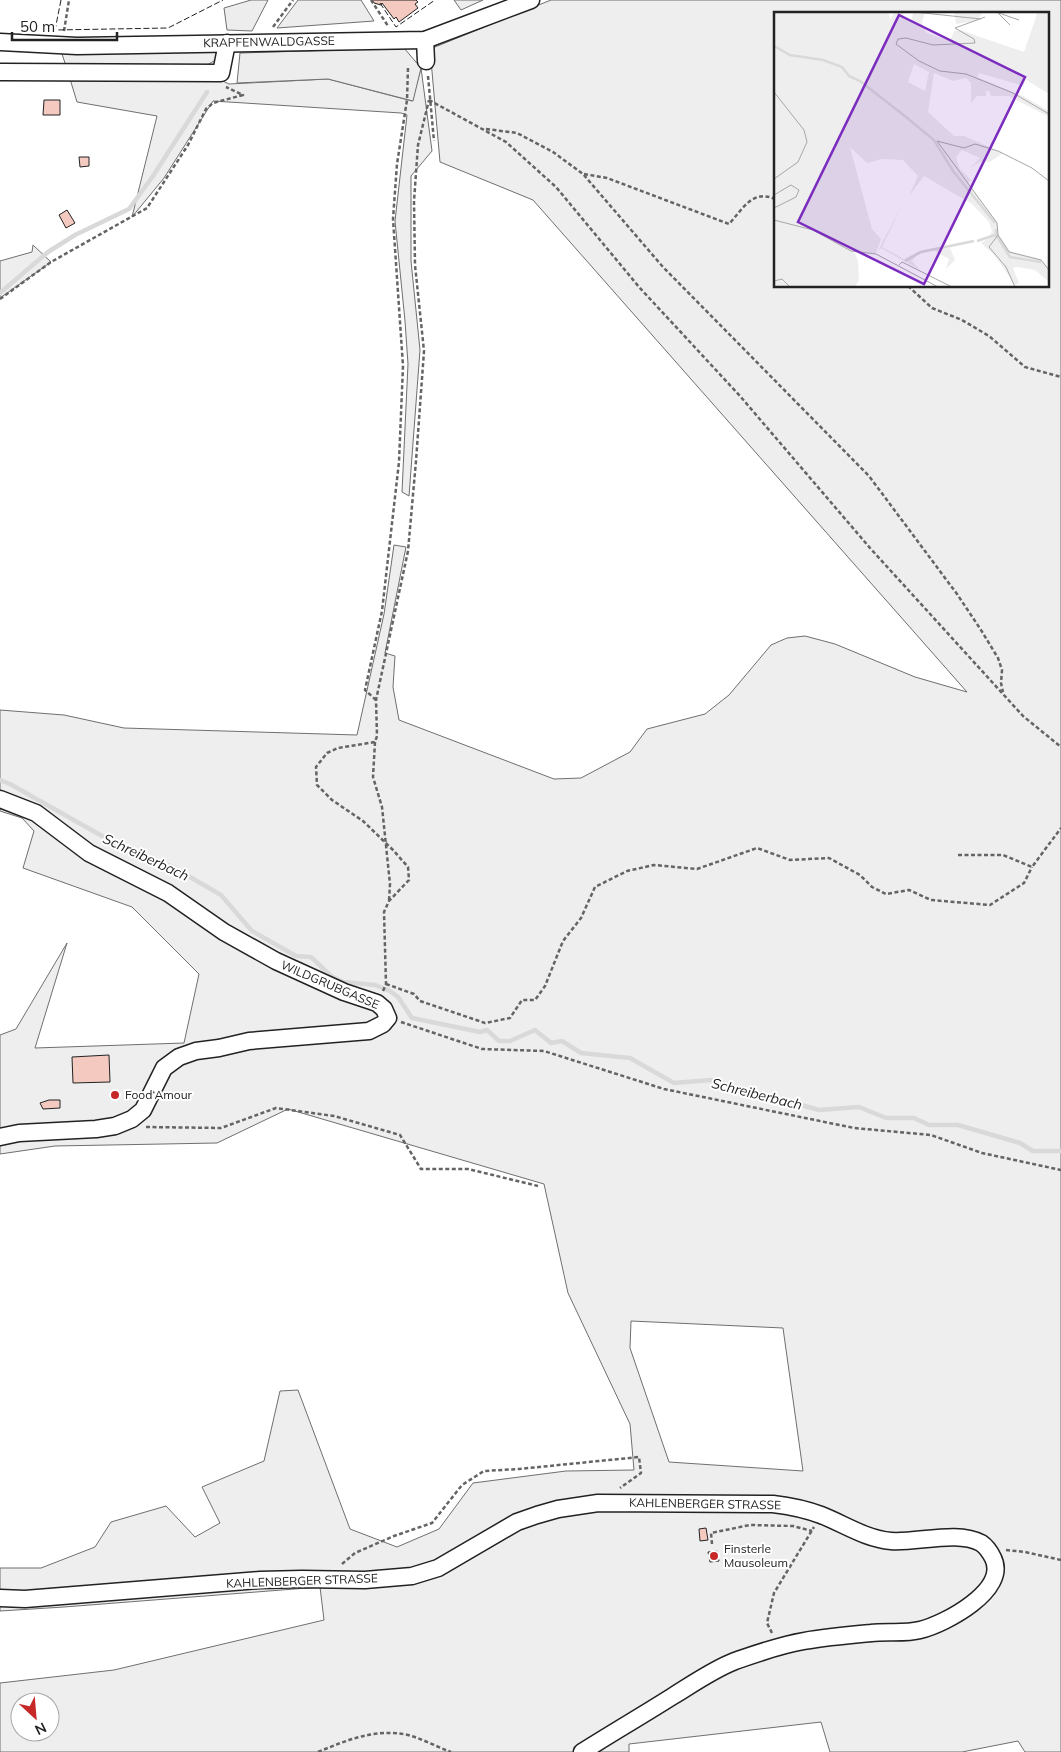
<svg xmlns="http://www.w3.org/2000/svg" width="1061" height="1752" font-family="Mulish,sans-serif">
  <rect width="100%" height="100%" fill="#fff"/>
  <g fill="#eee" stroke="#6f6f6f" fill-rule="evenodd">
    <path d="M551 0H1061V1752H1025L1018 1741 962 1752H830L821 1722 629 1744V1752H0V1683L114 1670 324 1620 320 1587 64 1607 0 1611V1568H41L95 1547 111 1522 166 1506 195 1537 220 1523 202 1487 264 1461 280 1391 298 1390 350 1529 397 1547 439 1529 473 1483 566 1471 634 1470 630 1424 568 1293 544 1184 288 1109 217 1143 55 1146 0 1154V1035L16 1029 67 943 35 1048 184 1043 199 974 132 907 23 868 34 831 22 818 0 811V710L64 715 124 728 357 735 384 614 394 545 406 547 385 653 395 656 393 687 399 720 554 779 581 778 630 752 647 729 705 714 729 695 771 645 787 638 805 636 835 644 915 677 967 692 533 200 440 162 430 49ZM775 14H1047V286H775ZM631 1321 783 1328 803 1471 669 1462 630 1348ZM20 1702H50V1732H20Z"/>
    <path d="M214 50 218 54 217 59 209 64 196 67 67 69 61 51Z"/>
    <path d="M421 68 432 151 411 176V261L420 350 409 496 402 492 408 364 405 321 395 221 407 115 401 113 213 101 164 178 132 217 157 116 77 102 70 79 212 76 229 84 328 79 412 101Z"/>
    <path d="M33 245 51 262 0 298V261L32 252Z"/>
  </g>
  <g fill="#ededed" stroke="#6f6f6f">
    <path d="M251 0H268L252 31 227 30 224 8Z"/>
    <path d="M298 0H361L374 21 277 28Z"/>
    <path d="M454 0H483L461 10Z"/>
    <path d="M404 48 421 68 413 101 328 79 237 83 240 53Z"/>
  </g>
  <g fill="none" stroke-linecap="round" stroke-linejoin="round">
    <g stroke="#d9d9d9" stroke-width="4.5">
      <path d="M0 293 48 252 75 235 129 209 153 176 207 92"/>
      <path d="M0 780 10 784 118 845 173 867 221 895 252 931 296 956 311 957 331 976 343 982 375 985 390 991 398 997 412 1018 480 1032 487 1030 499 1041H510L535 1030 551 1043 562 1041 581 1053 630 1058 674 1083 711 1080 819 1110 859 1107 886 1118H914L929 1125H958L1020 1143 1033 1151H1061"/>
    </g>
  </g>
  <g fill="#f3c9c0" stroke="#222">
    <path d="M372 0H416L418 2 415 4 418 8 399 22 396 17 394 19 382 3 381 5 374 3Z"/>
    <path d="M44 100H60V115H43Z"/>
    <path d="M79 157H89V166L80 167Z"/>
    <path d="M67 210 75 223 66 228 59 215Z"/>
    <path d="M109 1055 110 1082 73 1083 72 1057Z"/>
    <path d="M119 1093V1097H111V1094Z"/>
    <path d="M49 1100H60V1108L43 1109 40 1103Z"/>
    <path d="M706 1528 708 1540 700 1541 699 1529Z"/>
    <path d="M717 1551 719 1561 710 1562 708 1552Z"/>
  </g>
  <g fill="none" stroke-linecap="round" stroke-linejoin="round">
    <defs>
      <g id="minor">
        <path d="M425 40 426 61"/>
        <path d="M0 42 77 46 425 40 531 0"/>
        <path d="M0 72 221 73 227 43"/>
        <path d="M0 799 36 813 89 853 168 893 224 932 276 961 344 992 377 1003 384 1009 388 1018 383 1024 369 1031 249 1041 219 1048 196 1051 179 1057 164 1068 143 1110 132 1119 115 1126 96 1129 19 1133 0 1137"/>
        <path d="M0 1598 25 1599 260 1580 302 1579 365 1580 412 1576 438 1568 517 1522 537 1515 558 1509 598 1503 773 1504C790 1506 805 1509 821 1515 844 1524 866 1539 891 1541 917 1543 958 1530 981 1543 987 1547 990 1552 993 1558 1009 1590 945 1624 920 1630 905 1634 887 1631 871 1633 849 1635 826 1637 804 1641 780 1645 758 1653 735 1661 714 1669 691 1685 673 1696 643 1715 612 1733 582 1752"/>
      </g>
    </defs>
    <use href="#minor" stroke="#222" stroke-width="19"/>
    <g stroke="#646464" stroke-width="2.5" stroke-dasharray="4 2.5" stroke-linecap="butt">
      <path d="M371 0 388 26"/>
      <path d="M273 27 293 0"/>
      <path d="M64 31 69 0"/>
      <path d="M428 76 434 141"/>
      <path d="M429 100 506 142 556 187 639 287 740 396 870 548 1023 716 1061 747"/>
      <path d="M486 129 517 133 553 152 583 174 663 267 869 476 957 594 981 630 998 658 1002 670 1001 683 1003 692"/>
      <path d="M584 174 607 178 729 224C743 209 752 189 775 199"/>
      <path d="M908 286 932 308 962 320 989 336 1025 367 1061 377"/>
      <path d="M0 299 51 262 147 208 188 145 206 109 213 103 243 95 226 87"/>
      <path d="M376 700 365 690 382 611 399 462 403 366 393 219 397 164 407 100 408 68"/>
      <path d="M375 742 373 777 382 807 390 884 389 901"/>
      <path d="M958 855H1003L1032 867 1061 828"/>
      <path d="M386 984 414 994 420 1001 485 1023 510 1018 522 1000H535L545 986 563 941 581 918 595 887 627 871 654 865 697 869 757 848 790 860 829 858 860 875 872 887 886 894 909 890 931 900 990 905 1024 883 1032 867"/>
      <path d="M383 991 386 984 384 912 389 901 409 880 408 867 393 850 363 821 332 800 317 785 316 767 327 753 338 748 375 742 377 736 376 700 408 551 416 461 424 351 415 265 414 201 418 145 429 100"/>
      <path d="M401 1022 482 1049 544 1051 664 1089 854 1128 931 1135 982 1153 1061 1170"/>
      <path d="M146 1127 221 1128 276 1108 334 1116 400 1135 421 1169H468L538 1186"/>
      <path d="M712 1544 711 1533 750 1525 793 1526 812 1531"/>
      <path d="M1006 1550 1025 1552 1061 1560"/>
      <path d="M342 1564 355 1553 394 1536 432 1523 462 1485 484 1471 519 1469 639 1457 641 1473 620 1488"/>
      <path d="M772 1633 767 1623 774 1593 814 1527"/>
      <path d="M318 1752C347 1740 376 1728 408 1735 423 1739 437 1747 451 1752"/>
    </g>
    <use href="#minor" stroke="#fff" stroke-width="16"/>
    <g stroke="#222" stroke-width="1" stroke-dasharray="6 2.5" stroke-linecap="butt">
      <path d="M61 0 55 30 168 28 223 0"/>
      <path d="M380 3 396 27 435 0"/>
    </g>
  </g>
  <g fill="#c62828" stroke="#fff" stroke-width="2">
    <circle cx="115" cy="1095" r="5"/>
    <circle cx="714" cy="1556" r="5"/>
  </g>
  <g text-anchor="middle" stroke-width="4" stroke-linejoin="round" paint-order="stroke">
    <g font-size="12" fill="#222" stroke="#fff">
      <text transform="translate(269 42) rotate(-1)" y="4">KRAPFENWALDGASSE</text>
      <text transform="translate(330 985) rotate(23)" y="4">WILDGRUBGASSE</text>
      <text transform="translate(705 1504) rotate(1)" y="4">KAHLENBERGER STRASSE</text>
      <text transform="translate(302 1581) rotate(-2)" y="4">KAHLENBERGER STRASSE</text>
    </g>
    <g font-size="12" fill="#222" stroke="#fff" text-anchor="start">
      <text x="125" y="1099">Food‘Amour</text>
      <text x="724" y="1553">Finsterle<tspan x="724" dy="14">Mausoleum</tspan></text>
    </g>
    <g font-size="14" font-style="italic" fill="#222" stroke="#fff">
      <text transform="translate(146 857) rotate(25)" y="5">Schreiberbach</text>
      <text transform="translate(757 1094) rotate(14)" y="5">Schreiberbach</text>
    </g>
  </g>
  <g transform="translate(774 12)">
    <rect width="275" height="275" fill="#fff"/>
    <path d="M0 0H114L116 8 121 0H129L130 7 137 9 139 1H151L148 10 152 21 176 29 180 19 186 18 250 40 263 2 260 0H275V82L251 67 250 74 205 61 203 65 249 84 275 99V105L235 84H217L215 79H212V84H203L197 91V71L192 66 179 69 160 61 154 100 180 124H190L229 141 216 150 207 149 196 156 206 146 188 138 182 145 186 157 197 168 194 171 223 210 225 223 236 239 267 247 275 257V270L261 258 243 255 239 256 245 271 241 273 221 244 207 231 215 226 218 219 215 210 198 192 150 164 135 184 144 164 129 148 108 147 93 151 76 135 98 217 107 227 102 241 77 240 81 241 84 249 85 269 80 275H0ZM140 52 155 60 151 79 134 70ZM180 0H209L203 9 182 12ZM130 189 108 235 130 247 147 238 138 249 146 258 107 236 104 239ZM176 236 181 248 172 257 175 247 159 238Z" fill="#eee" fill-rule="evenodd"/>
    <path fill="none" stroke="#d9d9d9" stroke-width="2.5" d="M0 34 16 43 49 48 68 55 75 64 86 69 132 105 160 128 179 159 221 211M222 217V223L236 245 267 250M203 229 221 223M131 249 147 240 200 229"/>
    <path fill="none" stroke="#a7a7a7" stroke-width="1" d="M140 0 207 7M222 0 245 8M224 1 236 13M211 5 181 16 200 27 201 31 159 33 132 26 124 27 122 32 145 49 166 59 192 62 239 81 275 102M0 80 30 118 33 130 24 150 0 167M275 169 258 156 224 139 201 132 190 136 163 129 223 211 224 223 235 240 267 248 275 258M0 183 17 173 25 178 22 185 0 196M0 208 39 218 77 239 102 242 164 275M224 223 215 235 232 255 241 275M125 253 128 250 178 275M0 269 8 267 16 275"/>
    <path fill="#7b2cbf" fill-opacity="0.15" stroke="#7b2cbf" stroke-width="2.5" d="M125 3 251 65 150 272 24 210Z"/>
    <rect width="275" height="275" fill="none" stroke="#222" stroke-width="2.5"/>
  </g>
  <g transform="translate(35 1717) rotate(154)"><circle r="24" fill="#ffffff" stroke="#a7a7a7"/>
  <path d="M0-4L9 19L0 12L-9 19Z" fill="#c62828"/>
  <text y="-8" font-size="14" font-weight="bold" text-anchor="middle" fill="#222222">N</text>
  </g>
  <path d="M12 32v8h105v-8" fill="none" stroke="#222222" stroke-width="2.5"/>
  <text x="20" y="32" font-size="15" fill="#222222" stroke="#ffffff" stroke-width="4" paint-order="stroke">50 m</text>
</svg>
